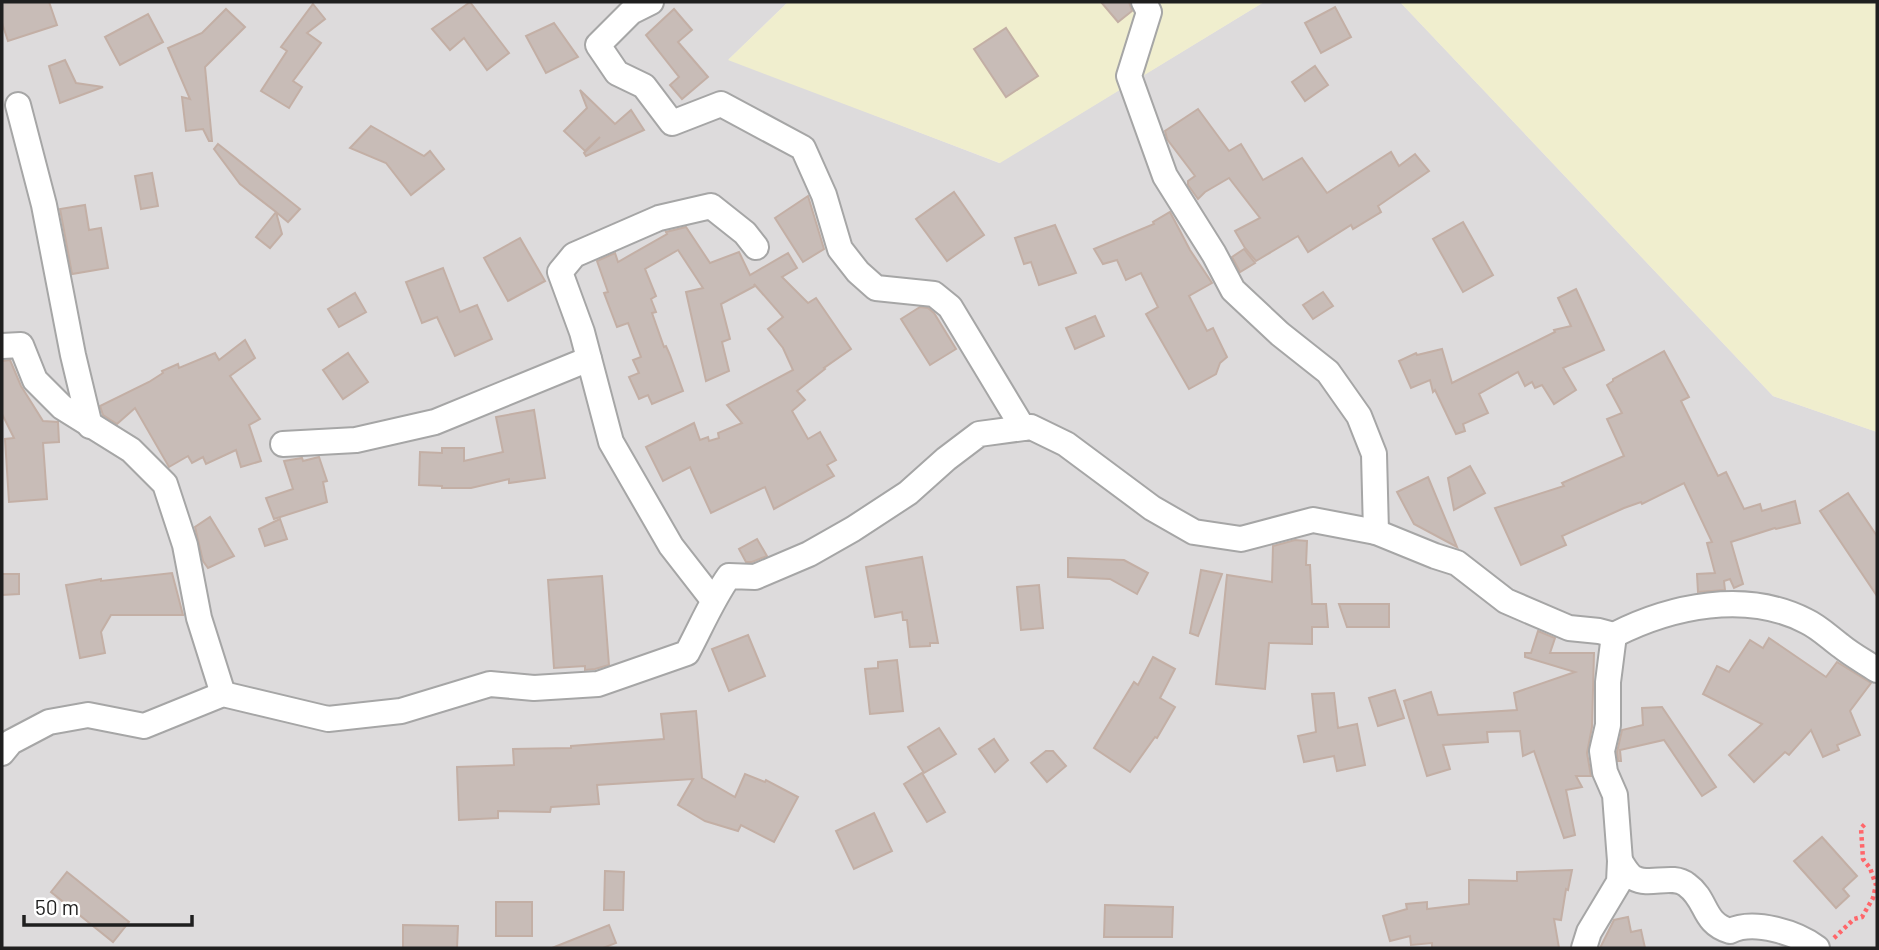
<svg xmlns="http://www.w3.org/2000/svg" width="1879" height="950" font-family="Barlow,sans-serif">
  <rect width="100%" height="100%" fill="#f0eae4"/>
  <path fill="#dddbdc" d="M2 2H788L729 59 999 163 1264 2H1400L1773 396 1877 432V948H2Z"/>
  <g fill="#f0eece">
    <path d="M788 2H1264L1000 163 728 60Z"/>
    <path d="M1400 2H1877V432L1773 396Z"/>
  </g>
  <g fill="#c8bcb7" stroke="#c3afa5" stroke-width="2">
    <path d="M2 2H49L57 25 8 41 2 23Z"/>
    <path d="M470 2 509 53 487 70 464 38 450 50 432 29Z"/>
    <path d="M1101 2H1129L1132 11 1118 22Z"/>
    <path d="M313 4 325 19 307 33 321 43 293 81 302 87 289 108 261 91 287 51 281 47Z"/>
    <path d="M1335 7 1351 37 1321 53 1305 23Z"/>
    <path d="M226 9 245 27 205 67 212 141H209L203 129 186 131 182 97 190 99 168 48 202 33Z"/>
    <path d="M674 9 692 30 678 42 708 77 682 99 670 85 679 77 646 35Z"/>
    <path d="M148 14 163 42 120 65 105 37Z"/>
    <path d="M554 23 578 57 546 73 526 36Z"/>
    <path d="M1006 28 1038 76 1006 97 974 49Z"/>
    <path d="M65 60 76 83 103 87 60 103 49 66Z"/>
    <path d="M1315 66 1328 85 1305 101 1292 82Z"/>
    <path d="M580 90 615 124 631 110 644 130 586 156 584 153 600 137 585 151 564 131 587 108Z"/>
    <path d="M1198 109 1229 151 1241 144 1263 180 1302 158 1327 193 1391 152 1399 166 1415 154 1429 171 1378 206 1381 212 1353 229 1351 225 1308 252 1298 236 1256 261 1245 248 1235 231 1260 218 1229 178 1205 192 1198 199 1188 185V181L1195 176 1167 139 1165 131Z"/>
    <path d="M371 126 424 156 430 151 444 169 411 195 386 163 350 148Z"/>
    <path d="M218 144 300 209 288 222 276 212 282 234 270 248 256 237 276 212 240 184 214 149Z"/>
    <path d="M152 173 158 206 141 209 135 176Z"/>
    <path d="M954 192 984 235 947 261 916 219Z"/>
    <path d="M808 196 824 249 803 262 775 218Z"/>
    <path d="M85 205 89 230 101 228 108 268 72 274 60 209Z"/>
    <path d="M1170 212 1190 250 1212 283 1189 296 1207 331 1213 328 1227 357 1220 363 1216 374 1189 389 1146 314 1158 307 1141 273 1126 280 1117 260 1103 264 1094 249 1154 224 1153 222Z"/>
    <path d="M1463 222 1493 275 1463 292 1433 239Z"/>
    <path d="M1055 225 1076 273 1039 285 1031 262 1024 264 1015 238Z"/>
    <path d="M686 227 710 263 739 252 750 275 788 253 797 268 782 277 808 303 816 298 851 349 824 368 825 369 797 391 805 400 792 411 808 439 820 432 836 460 827 465 834 476 774 509 765 487 711 513 690 467 663 481 646 447 694 423 700 440 708 437 709 441 719 438 718 433 742 423 727 405 793 370 783 348 768 329 783 317 754 284 755 286 721 304 730 339 722 342 729 371 706 381 686 292 703 288 678 250 645 269 656 296 651 299 656 312 652 313 664 347 666 346 670 355 683 391 652 404 648 395 639 399 629 377 639 373 633 360 641 357 628 323 617 327 604 293 608 292 597 261 615 253 618 262 667 234 666 232Z"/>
    <path d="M520 238 545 281 508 301 484 258Z"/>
    <path d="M1244 249 1255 263 1240 272 1232 257Z"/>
    <path d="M443 268 460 312 477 305 492 339 455 356 437 317 422 323 406 282Z"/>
    <path d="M1576 289 1604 350 1563 368 1576 390 1554 404 1542 385 1535 388 1532 382 1525 386 1518 372 1479 394 1488 413 1463 424 1465 431 1456 434 1435 390 1433 392 1430 380 1411 388 1399 361 1416 353 1417 355 1442 349 1452 383 1555 332 1554 330 1571 326 1558 298Z"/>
    <path d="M1323 292 1333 306 1313 319 1303 305Z"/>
    <path d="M355 293 366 312 339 327 328 309Z"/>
    <path d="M920 307 928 308 934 313 956 349 930 365 901 319Z"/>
    <path d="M1095 316 1104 336 1075 349 1066 328Z"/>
    <path d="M245 340 255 358 230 376 260 419 249 425 261 461 241 467 236 450 206 464 203 457 192 463 188 456 169 467 135 408 117 424 103 415 100 406 149 382 163 373 162 371 178 364 179 368 215 353 219 360Z"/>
    <path d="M1664 351 1689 397 1681 401 1718 476 1726 472 1744 509 1760 504 1762 511 1795 501 1800 523 1776 529 1775 528 1731 542 1743 584 1734 588 1730 579 1724 581 1725 590 1698 592 1697 574 1715 573 1707 543 1712 542 1684 483 1642 504 1641 502 1624 508 1562 536 1566 545 1521 565 1495 508 1564 486 1562 483 1624 456 1607 419 1622 413 1607 385 1613 381V379Z"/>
    <path d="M348 353 368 382 343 399 323 370Z"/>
    <path d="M10 360 21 386 43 421 58 422 59 442 43 443 47 499 9 502 5 439 14 438 2 414V361Z"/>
    <path d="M534 410 545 478 509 483V479L471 488H442V486L419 485 420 452 442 453V448H464V461L503 452 496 417Z"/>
    <path d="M319 457 327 481 323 482 327 502 274 519 266 498 293 489 284 461 302 458 303 461Z"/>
    <path d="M1470 466 1485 493 1454 510 1448 478Z"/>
    <path d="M1428 477 1457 547 1414 524 1397 492Z"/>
    <path d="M1848 493 1877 536V596L1820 511Z"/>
    <path d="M210 517 234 556 208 568 203 561 195 527Z"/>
    <path d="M280 519 287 539 265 546 259 529Z"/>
    <path d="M757 539 767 556 752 562H746L739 549Z"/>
    <path d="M1295 540 1307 541 1306 565H1310L1312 604H1326L1328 627H1312V644L1269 643 1265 689 1216 684 1227 575 1272 582 1273 546Z"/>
    <path d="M922 557 938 643H930V646L910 647 907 620H903L902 612 875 617 866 567Z"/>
    <path d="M1068 558 1124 560 1148 573 1137 594 1110 579 1068 577Z"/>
    <path d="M1201 570 1222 574 1198 636 1190 633Z"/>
    <path d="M172 573 183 615H111L101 632 105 653 80 658 66 585 101 579V581Z"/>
    <path d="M2 574H19V594L2 595Z"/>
    <path d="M602 576 609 665 595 669 585 670V666L554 668 548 580Z"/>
    <path d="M1039 585 1043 628 1021 630 1017 587Z"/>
    <path d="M1339 604H1389V627H1347Z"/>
    <path d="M1538 631 1555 638 1550 653H1594L1592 727 1587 753 1591 776H1576L1582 787 1566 790 1575 835 1564 838 1534 751 1523 756 1520 731 1487 732 1488 742 1443 745 1450 769 1427 776 1404 701 1431 692 1438 715 1517 710 1514 693 1575 672 1525 657V653H1531Z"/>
    <path d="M748 635 765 676 729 691 712 649Z"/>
    <path d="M1769 638 1826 677 1837 662 1871 683 1850 711 1860 735 1837 745 1839 750 1823 757 1811 730 1789 755 1785 752 1754 782 1729 755 1762 724 1703 694 1717 666 1729 672 1750 640 1763 648Z"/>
    <path d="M1153 657 1175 669 1160 698 1175 707 1157 738 1155 737 1130 772 1094 748 1134 682 1138 685Z"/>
    <path d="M897 660 903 711 870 714 865 669 878 668V662Z"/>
    <path d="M1395 690 1404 718 1378 726 1369 698Z"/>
    <path d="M1334 693 1338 728 1357 724 1365 765 1337 771 1334 756 1304 762 1298 736 1316 732 1312 694Z"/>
    <path d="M1662 707 1716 787 1702 796 1664 740 1620 750 1621 761H1618L1617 752 1622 730 1643 725 1642 708Z"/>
    <path d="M696 711 702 778 735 797 745 774 765 782 766 780 798 797 774 842 741 825 738 831 705 821 678 805 693 779 597 785 599 804 551 807 550 812 498 811V818L459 820 457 767 514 765 513 749 571 748V746L664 739 661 714Z"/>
    <path d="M939 728 956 754 924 773 908 747Z"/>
    <path d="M994 739 1008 760 995 772 979 749Z"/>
    <path d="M1046 751H1053L1066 766 1047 782 1031 763Z"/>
    <path d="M922 773 945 812 927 822 904 784Z"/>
    <path d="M874 813 892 851 854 869 836 831Z"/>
    <path d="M1822 837 1857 876 1843 889 1849 896 1836 908 1794 861Z"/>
    <path d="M1572 870 1568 890 1566 889 1561 920 1554 919 1559 948H1432V943L1411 945 1410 936 1390 941 1383 916 1407 909 1406 904 1427 902V909L1469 904V880L1517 881V872Z"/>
    <path d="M605 871 624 872 623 910H604Z"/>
    <path d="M67 872 129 922 113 942 51 892Z"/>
    <rect x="496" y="902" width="36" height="34"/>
    <path d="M1105 905 1173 907 1172 937H1104Z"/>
    <path d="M1628 917 1631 932 1641 930 1645 948H1600L1614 920Z"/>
    <path d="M403 925 458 926 457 948H403Z"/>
    <path d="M609 925 616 943 603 948H552Z"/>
  </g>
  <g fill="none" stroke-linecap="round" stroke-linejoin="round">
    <defs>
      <g id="street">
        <path d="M651 2 631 12 598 45 617 73 644 86 672 123 721 104 803 148 824 195 840 249 858 272 876 288 934 294 950 307 1023 428"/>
        <path d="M1144 2 1149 12 1129 76 1165 176 1214 254 1233 290 1280 334 1328 372 1359 416 1374 454 1376 532"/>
        <path d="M18 105 44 205 73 355 90 426"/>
        <path d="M2 346 21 345 35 380 62 407 131 450 165 484 185 545 199 618 223 694"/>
        <path d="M283 444 356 440 435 422 589 359"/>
        <path d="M713 600 671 546 611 442 582 332 560 272 574 255 659 218 711 206 745 233 756 247"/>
        <path d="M2 753 11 742 49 722 88 715 144 726 223 694 328 719 401 711 490 684 534 688 598 684 687 653C701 627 712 600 729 576L755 577 809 554 853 529 908 493 946 459 979 434 1031 427 1066 444 1152 508 1194 532 1241 539 1313 520 1376 532 1435 556 1457 563 1506 601 1569 628 1599 631 1614 635C1671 606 1746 590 1806 621 1819 627 1830 638 1841 646 1852 655 1865 662 1877 670"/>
        <path d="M1620 861C1624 867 1628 875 1634 878 1650 887 1672 873 1687 885 1708 900 1702 923 1730 931 1754 919 1797 933 1817 948"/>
        <path d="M1584 948 1589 932 1619 882 1620 861 1615 795 1605 772 1602 751 1608 725V682L1614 635"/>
      </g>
    </defs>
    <use href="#street" stroke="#a6a6a6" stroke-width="28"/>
    <path stroke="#ff666a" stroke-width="4.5" stroke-dasharray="3.5 3.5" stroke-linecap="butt" d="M1834 938 1854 919 1862 917 1873 898 1876 885 1870 868 1863 859 1861 828 1865 824"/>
    <use href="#street" stroke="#fff" stroke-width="24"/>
  </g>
  <rect width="1879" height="950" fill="none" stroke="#1f1f1f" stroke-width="7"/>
  <path d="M24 915v10h168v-10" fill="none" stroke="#1f1f1f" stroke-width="3.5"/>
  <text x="35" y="915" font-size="21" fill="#1f1f1f" stroke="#ffffff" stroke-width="5" paint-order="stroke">50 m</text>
</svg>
